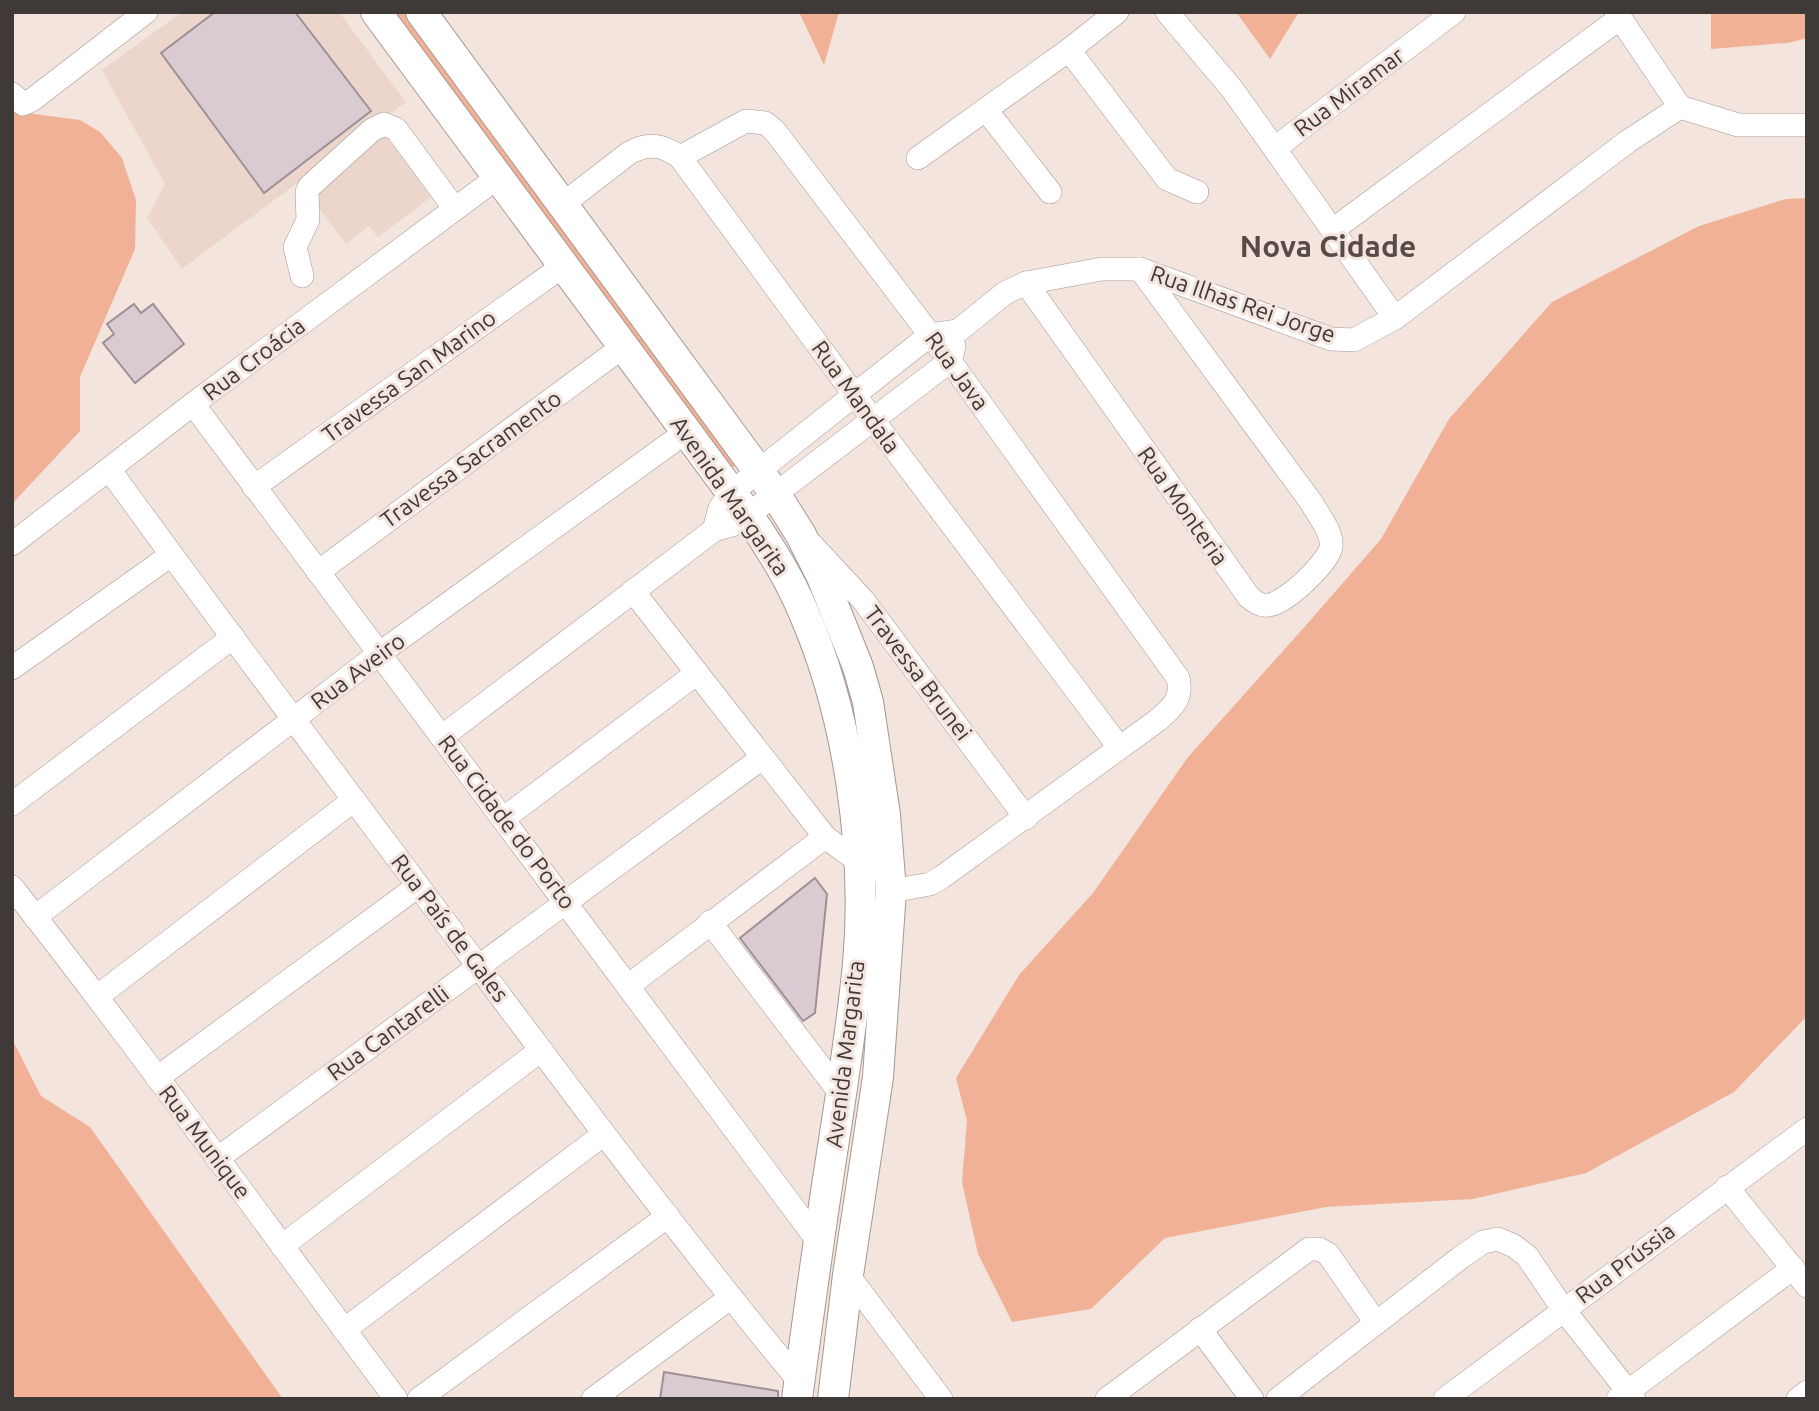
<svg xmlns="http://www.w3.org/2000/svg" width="1819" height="1411" font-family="Ubuntu,sans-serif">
  <rect width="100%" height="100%" fill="#f3e4dd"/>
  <g fill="#ecd6cc">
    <path d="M182 12H339L406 102 182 269 147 218 165 184 102 70Z"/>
    <path d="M385 135 431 197 378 237 369 226 346 244 308 193Z"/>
  </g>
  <g fill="#f1b196">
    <path d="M393 12H411L737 466 731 467Z"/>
    <path d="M799 12H839L824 65Z"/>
    <path d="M1236 12H1299L1270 59Z"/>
    <path d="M1711 12H1807V38L1788 43 1711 49Z"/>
    <path d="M12 111 80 120 100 132 122 158 136 200 135 249 80 377V431L12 504Z"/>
    <path d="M1807 198V1016L1734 1092 1586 1173 1473 1199 1326 1207 1165 1238 1091 1309 1012 1322 978 1254 962 1182 967 1121 956 1078 1019 975 1093 893 1188 757 1308 623 1381 539 1449 419 1552 302 1699 226 1786 199Z"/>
    <path d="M12 1039 41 1096 90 1127 283 1399H12Z"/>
  </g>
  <g fill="#dacbd2" stroke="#9e9097" stroke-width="2">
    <path d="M215 12H295L371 111 264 193 161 53Z"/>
    <path d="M134 304 141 313 153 304 184 344 135 383 103 343 114 334 107 324Z"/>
    <path d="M815 878 827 894 815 1013 803 1021 740 938Z"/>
    <path d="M664 1372 778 1391V1399H660Z"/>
  </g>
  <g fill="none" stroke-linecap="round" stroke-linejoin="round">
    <defs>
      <g id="minor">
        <path d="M1167 12 1232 89 1395 318"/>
        <path d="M1616 12 1680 107 1738 125H1807"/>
        <path d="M1069 50 1167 179 1197 192"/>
        <path d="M12 94 23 104 32 100 146 12"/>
        <path d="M986 110 1050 192"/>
        <path d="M1275 148 1454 12"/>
        <path d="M680 157 746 121 765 123 774 130 950 361 1178 678C1183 698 1173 707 1158 720L942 877 930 884 891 891"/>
        <path d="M918 158 1069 50 1117 12"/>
        <path d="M563 204 629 153C649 142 662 145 680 157L873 420 1119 747"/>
        <path d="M1334 229 1620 18"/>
        <path d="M302 276 295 247 308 220 307 192 309 187 372 130 384 124 396 129 455 209"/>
        <path d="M1026 283 1249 597C1255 602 1260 606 1268 605 1285 604 1328 563 1331 547 1333 532 1318 515 1311 502L1140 269"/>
        <path d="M193 404 818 1241"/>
        <path d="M109 469C214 614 321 756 428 899 549 1061 670 1225 799 1381"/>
        <path d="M254 487 563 266"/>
        <path d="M714 530 720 508 732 492 930 335 958 331 1005 293 1026 283 1102 269H1140L1331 339 1354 340 1395 318 1627 142 1680 107"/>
        <path d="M12 544 193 404 498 177"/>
        <path d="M812 545 863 600 1026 818"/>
        <path d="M318 572 624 346"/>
        <path d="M633 591 825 837"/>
        <path d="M12 668 171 555"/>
        <path d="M443 736 714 530 732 525 748 515 950 361 954 346"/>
        <path d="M12 804 233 637"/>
        <path d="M503 819 697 673"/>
        <path d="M12 887C144 1055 268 1228 396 1399"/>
        <path d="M35 917 380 653 686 432"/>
        <path d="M710 922 841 1094"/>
        <path d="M628 986 825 837 858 861"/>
        <path d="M98 996 354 800"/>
        <path d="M157 1078 418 886"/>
        <path d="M217 1159 762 758"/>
        <path d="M1727 1187 1807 1286"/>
        <path d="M282 1246 541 1050"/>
        <path d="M848 1275 941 1399"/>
        <path d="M1200 1329 1252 1399"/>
        <path d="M344 1330 604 1134"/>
        <path d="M419 1399 668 1216"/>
        <path d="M593 1399 730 1298"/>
        <path d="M1107 1399 1309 1249H1319L1328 1254 1376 1323"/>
        <path d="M1278 1399 1460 1258 1483 1242 1498 1239 1514 1246 1527 1256 1563 1309 1634 1399"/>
        <path d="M1445 1399 1807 1129"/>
        <path d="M1618 1399 1793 1268"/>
        <path d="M1798 1399 1807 1392"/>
      </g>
      <g id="major">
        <path d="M376 12 748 515C769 546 789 577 803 611 849 715 868 851 858 964 851 1036 839 1107 828 1179 817 1252 807 1325 797 1399"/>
        <path d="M421 12 776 495 801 535 822 577 858 667 868 702 885 815 891 891 878 1077 848 1275 833 1399"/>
      </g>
    </defs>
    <use href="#minor" stroke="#a69791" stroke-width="24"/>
    <use href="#major" stroke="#a69791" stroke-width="32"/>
    <use href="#minor" stroke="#fff" stroke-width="23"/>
    <use href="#major" stroke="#fff" stroke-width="30"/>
  </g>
  <g text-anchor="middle" stroke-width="6" stroke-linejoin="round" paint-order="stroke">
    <g font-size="23" fill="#3f3937" stroke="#f3e4dd">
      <text transform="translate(1349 92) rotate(-37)" y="8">Rua Miramar</text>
      <text transform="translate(1243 304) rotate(19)" y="8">Rua Ilhas Rei Jorge</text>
      <text transform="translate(254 359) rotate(-37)" y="8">Rua Croácia</text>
      <text transform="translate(957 371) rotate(54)" y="8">Rua Java</text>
      <text transform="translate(409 376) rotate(-36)" y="8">Travessa San Marino</text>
      <text transform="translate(856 397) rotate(54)" y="8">Rua Mandala</text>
      <text transform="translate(471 459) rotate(-36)" y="8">Travessa Sacramento</text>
      <text transform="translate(730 496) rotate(55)" y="8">Avenida Margarita</text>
      <text transform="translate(1183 506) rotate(55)" y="8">Rua Monteria</text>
      <text transform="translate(358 671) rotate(-37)" y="8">Rua Aveiro</text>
      <text transform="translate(918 673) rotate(53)" y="8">Travessa Brunei</text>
      <text transform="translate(507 822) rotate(53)" y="8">Rua Cidade do Porto</text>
      <text transform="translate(450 928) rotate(53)" y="8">Rua País de Gales</text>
      <text transform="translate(388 1033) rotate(-36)" y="8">Rua Cantarelli</text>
      <text transform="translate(845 1054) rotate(-83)" y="8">Avenida Margarita</text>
      <text transform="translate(205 1142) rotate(53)" y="8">Rua Munique</text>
      <text transform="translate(1625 1263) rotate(-37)" y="8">Rua Prússia</text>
    </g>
    <g font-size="30" font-weight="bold" fill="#584b46" stroke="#f3e4dd">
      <text x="1328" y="257">Nova Cidade</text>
    </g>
  </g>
  <rect width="1819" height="1411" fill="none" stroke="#3f3937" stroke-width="28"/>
</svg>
